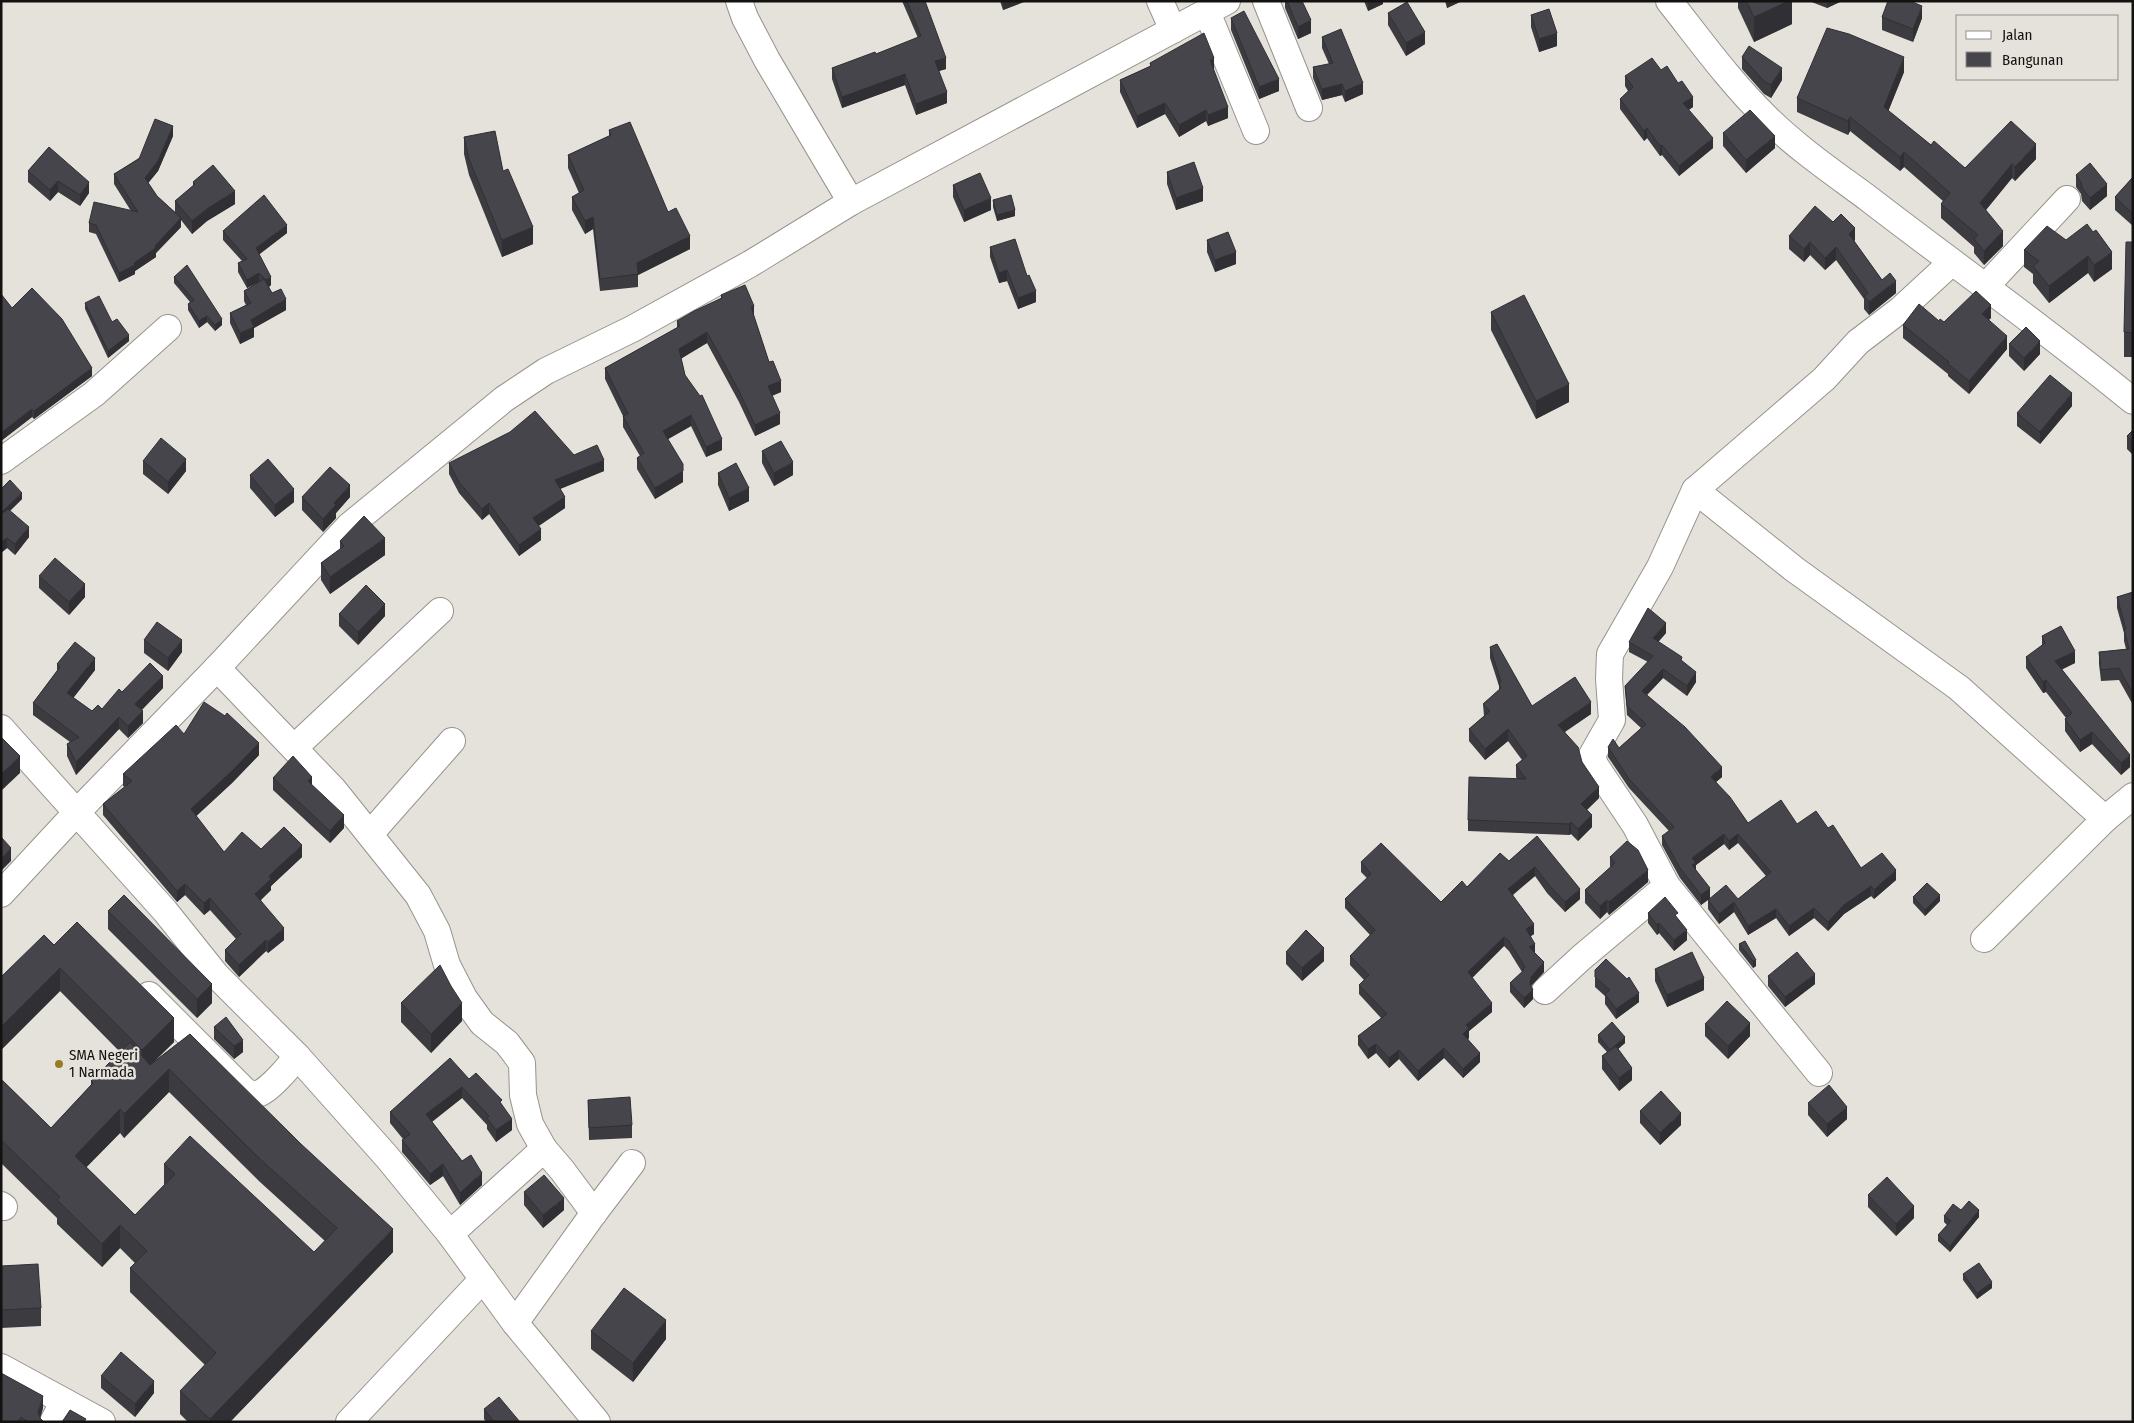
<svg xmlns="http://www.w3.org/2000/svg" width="2134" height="1423" font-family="'Fira Sans Condensed',sans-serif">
  <rect width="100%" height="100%" fill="#e5e1db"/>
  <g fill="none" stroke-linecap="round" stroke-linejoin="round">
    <defs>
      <g id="minor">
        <path d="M739 1 745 18 767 60 851 202"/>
        <path d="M1160 1 1173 30"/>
        <path d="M1266 1 1309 108"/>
        <path d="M1669 1C1700 40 1730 82 1766 117 1797 148 1834 173 1869 199 1957 267 2047 330 2133 401"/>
        <path d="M1207 12 1256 131"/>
        <path d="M1986 286 2067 199"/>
        <path d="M1 461 94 394 168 328"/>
        <path d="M1695 490 1794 569 1959 688 2105 819 2133 796"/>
        <path d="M217 668 334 790 418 895 437 931 447 965 464 998 482 1023 507 1043 522 1063 523 1095 530 1124 544 1149 562 1170 594 1213"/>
        <path d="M1 728 165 911 217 976 297 1056 387 1157 450 1234 515 1323 597 1422"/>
        <path d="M295 747 440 611"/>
        <path d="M370 834 452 741"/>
        <path d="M1 894 78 811 217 668 349 526 504 399 546 371 632 329 750 264 851 202 1227 1"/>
        <path d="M1984 939 2105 819"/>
        <path d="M1545 991 1582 957 1667 886"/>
        <path d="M149 995 245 1091C249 1093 252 1095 257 1094 268 1092 290 1066 297 1056"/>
        <path d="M1819 1073 1667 886 1635 825 1595 765 1592 755 1612 720 1609 679 1610 654 1660 567 1695 490 1824 379 1858 342 1900 310 1951 263"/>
        <path d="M1 1205 4 1207"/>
        <path d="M450 1234 544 1149"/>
        <path d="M515 1323 594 1213 632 1163"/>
        <path d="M1 1367 102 1422"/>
        <path d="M53 1422 63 1402"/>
        <path d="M349 1422 483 1279"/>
      </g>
    </defs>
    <use href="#minor" stroke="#97938d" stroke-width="28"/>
    <use href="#minor" stroke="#fff" stroke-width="26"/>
  </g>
  <g fill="#3b3b40" fill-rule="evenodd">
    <path d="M902 1H925L946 69 939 71 947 103 916 115 905 85 842 108 832 79V68L876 54 918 38Z"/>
    <path d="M1000 1H1026L1003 10Z"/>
    <path d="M1285 1H1302L1311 33 1298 39 1285 8Z"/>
    <path d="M1364 1H1383V4L1368 11Z"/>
    <path d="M1445 1H1462L1447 8Z"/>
    <path d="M1738 1H1792V24L1754 42 1738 8Z"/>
    <path d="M1809 1H1842L1827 8Z"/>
    <path d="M1388 13 1425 44 1406 56 1388 25Z"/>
    <path d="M1531 15 1557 46 1539 52 1531 27Z"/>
    <path d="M1882 17 1922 18 1913 42 1882 30Z"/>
    <path d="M1231 18 1279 91 1259 99 1231 30Z"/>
    <path d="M1322 37 1363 94 1345 102 1342 95 1322 100 1313 78V67L1329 64 1322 48Z"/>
    <path d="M1742 57 1782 80 1771 98 1764 94 1742 69Z"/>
    <path d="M1150 63 1214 69 1213 70 1228 118 1208 126 1206 121 1179 137 1165 114 1137 128 1120 92V80L1150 66Z"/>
    <path d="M1661 70 1693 107 1688 110 1713 148 1679 176 1662 155 1660 156 1647 138 1644 141 1620 109V99L1628 91 1625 86V76Z"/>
    <path d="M1904 72 1888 111 1931 145 1965 168 2036 159 2015 181 2012 178 1986 210 2003 246 1984 265 1974 253V247L1941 218V204L1943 201 1904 167 1900 171 1850 131 1848 135 1797 112V98Z"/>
    <path d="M609 130 668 212 690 249 638 275V287L600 291 593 229 585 234 572 210V197L579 193 568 168V155L609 136Z"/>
    <path d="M1723 133 1775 148 1746 173 1723 146Z"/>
    <path d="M173 136 158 171 148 183 157 196 175 212V201L193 186V182L235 204 207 221 192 234 181 220V227L156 253V257L135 271V274L119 282 96 234 89 232V223L131 211 114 184V174Z"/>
    <path d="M464 137 533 244 502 257 469 175 464 154Z"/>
    <path d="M49 147 89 193 80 206 58 192 50 201 28 182V171Z"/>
    <path d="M1167 172 1203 201 1176 210 1167 184Z"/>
    <path d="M2076 175 2107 196 2090 210 2082 201 2081 194 2076 187Z"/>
    <path d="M2133 177V226L2115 210V197Z"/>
    <path d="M953 185 991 210 964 222 953 197Z"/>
    <path d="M993 200 1015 216 997 221 993 207Z"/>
    <path d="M1833 222 1855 240 1854 241 1882 280 1896 293 1869 315 1864 309V299L1836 260 1825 270 1810 255 1804 262 1789 249V236Z"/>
    <path d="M223 231 287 233 259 254 271 285 269 287 272 293 286 310 254 328V337L240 344 230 323V313L246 305 244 301V291L260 282H259L247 288 238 272V263L242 261 223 240Z"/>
    <path d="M1207 240 1236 264 1215 272 1207 252Z"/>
    <path d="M2066 240 2112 269 2094 282 2088 273 2049 303 2033 283V274L2024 267V250Z"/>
    <path d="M2133 242V357H2124V332Z"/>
    <path d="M990 247 1027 276 1036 302 1018 309 1007 281 999 283 990 257Z"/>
    <path d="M174 277 222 325 215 331 207 322 199 328 188 310V304L190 302 174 283Z"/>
    <path d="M1 294 12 308 92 376 34 419 32 417 1 441Z"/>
    <path d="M721 295 754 316 769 362 781 392 772 396 780 424 755 436 739 402 707 343 681 358 685 375 722 450 706 457 691 426 668 439 683 482 655 499 637 469V458L640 456 623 427V416L605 379V368L677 328V321L721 298Z"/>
    <path d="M85 303 129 341 108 358 85 309Z"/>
    <path d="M1491 312 1569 402 1536 419 1491 330Z"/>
    <path d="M1991 318 1988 320 2007 349 1969 394 1948 376V374L1903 338V325L1939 321 1944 322Z"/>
    <path d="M2009 344 2040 354 2024 371 2009 356Z"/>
    <path d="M2072 406 2040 444 2017 426V413Z"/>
    <path d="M2133 430V455L2127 449V436Z"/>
    <path d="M762 451 793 475 774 486 762 463Z"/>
    <path d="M574 455 604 471 560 489 565 508 538 526 541 540 519 556 489 514 482 520 459 493 449 474V463Z"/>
    <path d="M143 461 186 471 168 494 143 474Z"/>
    <path d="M718 473 749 501 729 511 718 485Z"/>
    <path d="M250 475 294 502 275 517 250 488Z"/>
    <path d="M1 489 22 499 10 511 29 537 15 555 7 548 1 553Z"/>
    <path d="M302 497H350L336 513V518L323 532 302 510Z"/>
    <path d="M340 541 385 555 330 594 321 580V563L340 550Z"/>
    <path d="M39 576 85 597 69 615 39 588Z"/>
    <path d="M2133 592V705L2119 680 2101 681 2099 664V652L2126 649 2124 641V633L2117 608V597Z"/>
    <path d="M339 614 385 616 358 645 339 626Z"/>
    <path d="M1666 633 1658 642 1682 661 1696 682 1687 696 1663 678 1647 695 1722 777 1716 782 1748 823 1797 824 1828 828 1861 868 1896 880 1874 899 1871 896 1844 914 1828 931 1814 918 1789 936 1776 918 1748 935 1734 912 1719 924 1708 909V900L1701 905 1680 878 1662 845V836L1669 831 1629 788 1608 757V747L1619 748 1641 728 1627 715 1625 686 1648 662 1629 652V642ZM1738 843 1766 876 1738 899 1710 898 1696 870V865L1724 844 1729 850Z"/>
    <path d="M2042 636 2075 663 2062 669 2130 767 2121 775 2092 744 2080 752 2065 731V719L2066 718 2046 692 2043 693 2026 668V657L2042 646Z"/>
    <path d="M144 640 182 652 168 671 144 653Z"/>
    <path d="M1490 647 1532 706 1591 714 1565 732 1582 762 1599 798 1587 810 1592 827 1578 841 1571 834 1569 835 1468 831V820L1517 779 1516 777V765L1522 760 1508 741 1485 760 1469 741V729L1484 716 1483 704 1499 690V686L1490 658Z"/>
    <path d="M57 664 95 670 73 698 92 711 102 709 122 692 163 688 142 710 143 723 128 738 119 729 76 775 67 756V744L70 742 33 715V703L57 671Z"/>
    <path d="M184 734 259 755 232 783 196 816 224 852 261 849 302 857 271 886V890L261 900 284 940 268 953 266 951 239 977 225 961V950L236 939 210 910 204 915 185 895 177 902 103 815V804L125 787 123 786V774Z"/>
    <path d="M273 778 312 786 344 828 330 843 273 790Z"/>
    <path d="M1537 836 1580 899 1565 912 1547 893 1535 876 1513 895 1534 934 1531 936 1535 953 1544 972 1531 986 1533 999 1524 1008 1510 992V983L1522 972 1509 951 1504 946 1472 978 1492 1012 1469 1031V1038L1468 1039 1480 1062 1463 1078 1444 1058 1418 1081 1399 1059 1389 1068 1376 1053 1368 1059 1358 1045V1036L1381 1018 1359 994V985L1364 980 1350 965V956L1370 935 1345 908V899L1367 878 1361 872V862L1441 902 1467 887 1509 861Z"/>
    <path d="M1610 857 1648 882 1609 915 1607 912 1600 919 1585 903V890L1610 868Z"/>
    <path d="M1913 897 1940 901 1925 916 1913 903Z"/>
    <path d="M108 911 212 1003 197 1018 108 929Z"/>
    <path d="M1648 913 1678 919 1687 940 1674 951 1659 933 1657 935 1648 923Z"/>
    <path d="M1745 941 1756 966 1753 968 1739 950V944Z"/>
    <path d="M54 945 174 1042 152 1063 190 1034 393 1252 230 1422H188L180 1414V1391L205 1365 130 1292V1268L135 1263 120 1248 102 1267 57 1224V1218L1 1163V1079L51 1128 91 1085V1081L120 1052 60 991 1 1050V977ZM169 1092 260 1182 325 1241 314 1252 164 1164V1185L135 1215 86 1167 120 1133 124 1138Z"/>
    <path d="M1286 952 1324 961 1302 981 1286 964Z"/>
    <path d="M1655 969 1704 990 1667 1007 1655 981Z"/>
    <path d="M1595 970 1639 1002 1616 1019 1605 1004V996L1595 987Z"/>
    <path d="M1768 976 1815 984 1785 1007 1768 986Z"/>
    <path d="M401 1003 462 1021 431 1053 401 1022Z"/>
    <path d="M1705 1024 1750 1036 1728 1059 1705 1036Z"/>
    <path d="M214 1027 243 1052 234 1059 214 1039Z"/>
    <path d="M1598 1035 1625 1043 1618 1049 1632 1080 1619 1091 1602 1069V1056L1607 1052 1598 1042Z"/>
    <path d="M469 1079 502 1105 512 1130 496 1142 487 1129V1125L462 1098 432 1122 462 1161 482 1185 460 1205 443 1176 430 1185 402 1152V1140L403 1139 390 1123V1112Z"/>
    <path d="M588 1100 632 1125V1138L589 1140Z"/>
    <path d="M1808 1103 1847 1119 1827 1137 1808 1115Z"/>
    <path d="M1640 1111 1681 1125 1660 1145 1640 1123Z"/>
    <path d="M524 1192 564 1210 543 1228 524 1205Z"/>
    <path d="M1868 1195 1914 1218 1896 1236 1868 1207Z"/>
    <path d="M1961 1210 1979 1217 1950 1252 1938 1241V1235L1947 1225 1944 1222V1216Z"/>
    <path d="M1 1266 41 1308V1326L1 1328Z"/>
    <path d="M1963 1274 1992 1288 1977 1299 1963 1280Z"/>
    <path d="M591 1331 666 1339 633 1382 591 1349Z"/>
    <path d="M101 1376 154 1393 135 1417 101 1388Z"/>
    <path d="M43 1408 40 1418 44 1422H1Z"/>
    <path d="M484 1409 520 1422H486L484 1419Z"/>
  </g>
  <g fill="#303034">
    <path d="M1003 1H1026L1003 10Z"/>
    <path d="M1368 1H1383V4L1368 11Z"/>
    <path d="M1447 1H1462L1447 8Z"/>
    <path d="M1789 1H1792V24L1754 42V17Z"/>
    <path d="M1827 1H1842L1827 8Z"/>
    <path d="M1922 6V18L1913 42V29Z"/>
    <path d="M1311 20V33L1298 39V27Z"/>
    <path d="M1425 32V44L1406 56V43Z"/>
    <path d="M1557 33V46L1539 52V39Z"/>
    <path d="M1904 57V72L1884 122V107Z"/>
    <path d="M946 58V69L935 72V61Z"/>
    <path d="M1214 58V69L1210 71V60Z"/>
    <path d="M1782 68V80L1771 98V85Z"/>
    <path d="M905 74V85L842 108V97Z"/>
    <path d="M1279 79V91L1259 99V87Z"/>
    <path d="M1363 83V94L1345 102V91Z"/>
    <path d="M1342 84V95L1322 100V89Z"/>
    <path d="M947 92V103L916 115V104Z"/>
    <path d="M1693 97V107L1683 114V103Z"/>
    <path d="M1165 103V114L1137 128V116Z"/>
    <path d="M1228 107V118L1208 126V115Z"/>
    <path d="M1206 110V121L1179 137V125Z"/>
    <path d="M1850 117V131L1848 135V121Z"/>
    <path d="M173 126V136L158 171 145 187V178Z"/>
    <path d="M1647 128V138L1644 141V131Z"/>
    <path d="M1775 136V148L1746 173V160Z"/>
    <path d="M1713 138V148L1679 176V166Z"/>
    <path d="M2036 144V159L2015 181V167Z"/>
    <path d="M1662 145V155L1660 156V146Z"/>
    <path d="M1904 152V167L1900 171V157Z"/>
    <path d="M2012 164V178L1980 217V203Z"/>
    <path d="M58 181V192L50 201V190Z"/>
    <path d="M89 182V193L80 206V195Z"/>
    <path d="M2107 184V196L2090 210V198Z"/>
    <path d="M1203 188V201L1176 210V198Z"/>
    <path d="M235 191V204L207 221 192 234V221L207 209Z"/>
    <path d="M991 198V210L964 222V210Z"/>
    <path d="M1015 210V216L997 221V215Z"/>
    <path d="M593 217V229L585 234V221Z"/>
    <path d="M181 218V227L156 253V257L135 271V274L119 282V273L134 263 155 246Z"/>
    <path d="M287 225V233L256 257V248Z"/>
    <path d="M533 227V244L502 257V240Z"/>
    <path d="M1855 228V240L1849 246V234Z"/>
    <path d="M2003 231V246L1984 265V251Z"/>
    <path d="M690 236V249L638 275 637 263Z"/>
    <path d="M1810 242V255L1804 262V249Z"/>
    <path d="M1836 247V260L1825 270V258Z"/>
    <path d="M1236 252V264L1215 272V260Z"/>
    <path d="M2112 252V269L2094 282V265Z"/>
    <path d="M2088 256V273L2049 303V286Z"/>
    <path d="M1007 270V281L999 283V273Z"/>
    <path d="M259 273V282L247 288V280Z"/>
    <path d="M271 277V285L266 289V280Z"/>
    <path d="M1896 281V293L1869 315V302Z"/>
    <path d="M1036 291V302L1018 309V298Z"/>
    <path d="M286 299V310L254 328V337L240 344V333L251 320Z"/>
    <path d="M1991 305V318L1982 327V314Z"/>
    <path d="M754 306V317L751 307Z"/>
    <path d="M207 316V322L199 328V321Z"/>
    <path d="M222 319V325L215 331V325Z"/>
    <path d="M707 332V343L679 360V349Z"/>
    <path d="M129 335V341L108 358V351Z"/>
    <path d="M2007 336V349L1969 394V381Z"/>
    <path d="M2040 341V354L2024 371V358Z"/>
    <path d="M92 368V376L34 419V411Z"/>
    <path d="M781 381V392L768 397V386Z"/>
    <path d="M1569 384V402L1536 419V401Z"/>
    <path d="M2072 393V406L2040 444V432Z"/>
    <path d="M32 409V417L1 441V433Z"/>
    <path d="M780 413V424L755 436V425Z"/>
    <path d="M691 415V426L663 442V431Z"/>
    <path d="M722 439V450L706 457V447Z"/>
    <path d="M186 459V471L168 494V482Z"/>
    <path d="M604 460V471L555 491V480Z"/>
    <path d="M793 462V475L774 486V473Z"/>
    <path d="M683 471V482L655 499V488Z"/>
    <path d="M350 485V497L336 513V518L323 532V519L334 503Z"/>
    <path d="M749 488V501L729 511V498Z"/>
    <path d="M294 489V502L275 517V505Z"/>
    <path d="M22 493V499L1 519V513Z"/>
    <path d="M565 497V508L533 530V518Z"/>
    <path d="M489 503V514L482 520V509Z"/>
    <path d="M29 527V537L15 555V544Z"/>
    <path d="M541 529V540L519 556V545Z"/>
    <path d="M7 538V548L1 553V542Z"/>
    <path d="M385 538V555L330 594V577Z"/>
    <path d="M85 584V597L69 615V602Z"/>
    <path d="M385 604V616L358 645V632Z"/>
    <path d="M1666 623V633L1653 648V638Z"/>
    <path d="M182 640V652L168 671V658Z"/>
    <path d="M2075 651V663L2055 673V661Z"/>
    <path d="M95 658V670L67 706V693Z"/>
    <path d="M1663 669V678L1642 700V691Z"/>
    <path d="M1696 672V682L1687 696V686Z"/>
    <path d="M163 676V688L135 716V704Z"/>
    <path d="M2046 680V692L2043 693V682Z"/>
    <path d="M1591 702V714L1558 736V725Z"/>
    <path d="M143 711V723L128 738V726Z"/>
    <path d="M119 717V729L76 775V762Z"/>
    <path d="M1508 729V741L1485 760V749Z"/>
    <path d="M2092 732V744L2080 752V740Z"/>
    <path d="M259 743V755L232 783 191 821V809Z"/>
    <path d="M2130 755V767L2121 775V763Z"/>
    <path d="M20 756V773L1 791V774Z"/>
    <path d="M1722 767V777L1711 786V777Z"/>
    <path d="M312 777V789L308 781Z"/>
    <path d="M1599 787V798L1581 815V804Z"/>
    <path d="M344 815V828L330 843V831Z"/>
    <path d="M1592 815V827L1578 841V829Z"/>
    <path d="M1571 822V834L1569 835V824Z"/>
    <path d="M1724 834V844L1696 865V872L1692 875V858Z"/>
    <path d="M1738 834V843L1729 850V841Z"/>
    <path d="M302 845V857L271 886V890L255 905V894L269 876Z"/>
    <path d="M11 848V861L1 871V859Z"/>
    <path d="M1535 867V876L1508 898V889Z"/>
    <path d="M1648 870V882L1609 915V902Z"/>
    <path d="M1896 870V880L1874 899V890Z"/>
    <path d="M185 884V895L177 902V891Z"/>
    <path d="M1871 886V896L1844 914 1828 931V922L1844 905Z"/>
    <path d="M1710 888V898L1701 905V895Z"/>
    <path d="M1580 889V899L1565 912V902Z"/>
    <path d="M1940 895V901L1925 916V910Z"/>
    <path d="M210 898V910L204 915V903Z"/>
    <path d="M1607 900V912L1600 919V906Z"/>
    <path d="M1734 902V912L1719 924V914Z"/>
    <path d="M1814 908V918L1789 936V926Z"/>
    <path d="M1776 909V918L1748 935V926Z"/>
    <path d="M1659 923V933L1657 935V925Z"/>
    <path d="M1534 924V934L1526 939V929Z"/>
    <path d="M284 928V940L268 953V942Z"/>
    <path d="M1687 930V940L1674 951V940Z"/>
    <path d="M1504 937V946L1468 982V972Z"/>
    <path d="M266 940V951L239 977V965Z"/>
    <path d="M1535 944V953L1529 957V947Z"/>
    <path d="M1324 948V961L1302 981V968Z"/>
    <path d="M1756 960V966L1753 968V961Z"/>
    <path d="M1544 962V972L1531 986 1533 990V999L1524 1008V998L1531 977Z"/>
    <path d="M60 968V991L1 1050V1027Z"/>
    <path d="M1815 974V984L1785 1007V997Z"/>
    <path d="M1704 978V990L1667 1007V995Z"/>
    <path d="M212 984V1003L197 1018V999Z"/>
    <path d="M1639 993V1002L1616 1019V1009Z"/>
    <path d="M462 1003V1021L431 1053V1034Z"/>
    <path d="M1492 1003V1012L1469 1031V1038L1463 1044V1034L1466 1025Z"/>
    <path d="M174 1018V1042L142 1074V1050Z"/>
    <path d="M1750 1023V1036L1728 1059V1046Z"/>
    <path d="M1625 1037V1043L1610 1056V1050Z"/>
    <path d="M243 1040V1052L234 1059V1046Z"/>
    <path d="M1376 1044V1053L1368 1059V1049Z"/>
    <path d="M1444 1048V1058L1418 1081V1071Z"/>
    <path d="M1399 1050V1059L1389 1068V1058Z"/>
    <path d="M1480 1053V1062L1463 1078V1069Z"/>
    <path d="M1632 1068V1080L1619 1091V1078Z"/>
    <path d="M169 1069V1092L124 1138V1114Z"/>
    <path d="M462 1087V1098L426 1126V1114Z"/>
    <path d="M1847 1107V1119L1827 1137V1124Z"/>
    <path d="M120 1109V1133L75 1179V1156Z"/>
    <path d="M1681 1113V1125L1660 1145V1133Z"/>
    <path d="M512 1119V1130L496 1142V1130Z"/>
    <path d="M443 1164V1176L430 1185V1174Z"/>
    <path d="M482 1173V1185L460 1205V1193Z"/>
    <path d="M564 1198V1210L543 1228V1215Z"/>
    <path d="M1914 1206V1218L1896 1236V1224Z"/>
    <path d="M1979 1210V1217L1950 1252V1246Z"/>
    <path d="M120 1225V1248L102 1267V1244Z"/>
    <path d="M393 1229V1252L230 1422H210V1419Z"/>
    <path d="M1992 1282V1288L1977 1299V1293Z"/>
    <path d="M666 1320V1339L633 1382V1363Z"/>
    <path d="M154 1381V1393L135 1417V1404Z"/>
    <path d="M43 1396V1408L39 1422 38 1412Z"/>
  </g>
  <g fill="#45454b" stroke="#303034" fill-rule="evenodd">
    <path d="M907 1H925L946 58 935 61 947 92 916 104 905 74 842 97 832 68 875 52 876 54 921 36Z"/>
    <path d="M1287 1H1302L1311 20 1298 27Z"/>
    <path d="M1746 1H1789L1754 17Z"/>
    <path d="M1888 1H1910L1922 6 1913 29 1882 17Z"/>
    <path d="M1407 2 1425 32 1406 43 1388 13Z"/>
    <path d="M1549 9 1557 33 1539 39 1531 15Z"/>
    <path d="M1244 11 1279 79 1259 87 1231 18Z"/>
    <path d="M1827 28 1849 34 1904 57 1884 107 1931 145 1934 141 1965 168 2011 121 2036 144 2015 167 2012 164 1980 203 2003 231 1984 251 1974 239 1978 235 1941 204 1950 193 1904 152 1900 157 1850 117 1848 121 1797 98Z"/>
    <path d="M1341 29 1363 83 1345 91 1342 84 1322 89 1313 67 1333 63 1322 37Z"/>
    <path d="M1204 33 1214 58 1210 60 1228 107 1208 115 1206 110 1179 125 1165 103 1137 116 1120 80 1151 66 1150 63Z"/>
    <path d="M1749 46 1782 68 1771 85 1764 81 1742 57Z"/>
    <path d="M1652 58 1661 70 1667 66 1678 83 1682 81 1693 97 1683 103 1713 138 1679 166 1662 145 1660 146 1647 128 1644 131 1620 99 1633 87 1625 76Z"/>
    <path d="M1750 110 1775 136 1746 160 1723 133Z"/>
    <path d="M155 119 173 126 158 161 145 178 157 196 181 218 155 246 156 248 134 263 135 265 119 273 96 225 89 223 94 202 138 212 114 174 139 159Z"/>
    <path d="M630 122 668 212 676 208 690 236 637 263 638 274 600 279 593 217 585 221 572 197 584 190 568 155 611 135 609 130Z"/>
    <path d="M495 131 503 171 508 169 533 227 502 240 469 159 464 137Z"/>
    <path d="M49 147 89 182 80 195 58 181 50 190 28 171Z"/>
    <path d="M1194 162 1203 188 1176 198 1167 172Z"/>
    <path d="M2090 163 2107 184 2090 198 2082 188 2081 182 2076 175Z"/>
    <path d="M213 165 235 191 207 209 192 221 175 201 195 184 193 182Z"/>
    <path d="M980 173 991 198 964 210 953 185Z"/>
    <path d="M2133 177V214L2115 197Z"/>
    <path d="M264 195 287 225 256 248 271 277 266 280 259 273 247 280 238 263 247 259 223 231Z"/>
    <path d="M1011 195 1015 210 997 215 993 200Z"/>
    <path d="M1815 206 1833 222 1841 214 1855 228 1849 234 1882 280 1890 273 1896 281 1869 302 1864 296 1868 293 1836 247 1825 258 1810 242 1804 249 1789 236Z"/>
    <path d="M2087 224 2093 232 2096 230 2112 252 2094 265 2088 256 2049 286 2033 266 2039 261 2024 250 2047 226 2066 240Z"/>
    <path d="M1228 232 1236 252 1215 260 1207 240Z"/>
    <path d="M1015 239 1027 276 1029 275 1036 291 1018 298 1007 270 999 273 990 247Z"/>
    <path d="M2126 242H2133V333L2124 332Z"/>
    <path d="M187 265 222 319 215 325 207 316 199 321 188 304 194 300 174 277Z"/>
    <path d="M264 279 272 293 281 289 286 299 251 320 254 327 240 333 230 313 251 303 244 291Z"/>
    <path d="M745 285 754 306 751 307 769 362 773 361 781 381 768 386 780 413 755 425 739 391 707 332 679 349 685 375 700 396 702 395 722 439 706 447 691 415 663 431 683 464V471L655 488 637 458 644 453 623 416 628 414 605 368 680 326 677 321 694 311 722 298 721 295Z"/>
    <path d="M32 288 62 319 92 368 34 411 32 409 1 433V294L12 308Z"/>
    <path d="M1976 291 1991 305 1982 314 2007 336 1969 381 1948 364 1949 362 1903 325 1919 304 1939 321 1940 319 1944 322Z"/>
    <path d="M1524 295 1569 384 1536 401 1491 312Z"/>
    <path d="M99 296 112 322 117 319 129 335 108 351 85 303Z"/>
    <path d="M2026 327 2040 341 2024 358 2009 344Z"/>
    <path d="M2050 375 2072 393 2040 432 2017 413Z"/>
    <path d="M535 411 574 455 597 445 604 460 555 480 565 497 533 518 541 529 519 545 489 503 482 509 459 482 449 463 510 432Z"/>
    <path d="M2133 430V443L2127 436Z"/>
    <path d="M161 438 186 459 168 482 143 461Z"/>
    <path d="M781 441 793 462 774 473 762 451Z"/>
    <path d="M268 459 294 489 275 505 250 475Z"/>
    <path d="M736 463 749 488 729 498 718 473Z"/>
    <path d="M330 467 350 485 334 503 336 505 323 519 302 497Z"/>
    <path d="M10 480 22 493 1 513V489Z"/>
    <path d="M8 509 29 527 15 544 7 538 1 542V514Z"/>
    <path d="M364 516 385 538 330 577 321 563 344 546 340 541Z"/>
    <path d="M55 558 85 584 69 602 39 576Z"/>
    <path d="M366 585 385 604 358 632 339 614Z"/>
    <path d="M2133 592V694L2119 668 2101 670 2099 652 2129 649 2124 629H2126L2117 597Z"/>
    <path d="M1648 608 1666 623 1653 638 1682 657 1681 660 1696 672 1687 686 1663 669 1642 691 1685 727 1722 767 1711 777 1730 797 1748 823 1781 800 1797 824 1816 811 1828 828 1833 825 1861 868 1882 853 1896 870 1874 890 1871 886 1844 905 1828 922 1814 908 1789 926 1776 909 1748 926 1734 902 1719 914 1708 900 1726 885 1738 899 1771 872 1738 834 1729 841 1724 834 1692 858 1696 863 1692 865 1710 888 1701 895 1680 868 1662 836 1674 827 1629 779 1608 747 1613 739 1619 748 1646 724 1627 706 1625 686 1653 656 1629 642Z"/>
    <path d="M157 622 182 640 168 658 144 640Z"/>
    <path d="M2061 626 2075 651 2055 661 2130 755 2121 763 2092 732 2080 740 2065 719 2072 713 2046 680 2043 682 2026 657 2045 643 2042 636Z"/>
    <path d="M75 642 95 658 67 693 92 711 98 705 102 709 119 689 122 692 150 663 163 676 135 704 143 711 128 726 119 717 76 762 67 744 79 737 33 703 60 667 57 664Z"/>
    <path d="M1497 644 1532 706 1575 677 1591 702 1558 725 1578 747 1582 762 1599 787 1581 804 1592 815 1578 829 1571 822 1569 824 1468 820 1469 777 1526 779 1516 765 1527 756 1508 729 1485 749 1469 729 1490 711 1483 704 1501 688 1499 683 1501 682 1490 647Z"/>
    <path d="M204 702 225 716 227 713 259 743 232 771 191 809 224 852 242 832 261 849 284 827 302 845 269 876 271 879 255 894 284 928 268 942 266 940 239 965 225 950 241 934 210 898 204 903 185 884 177 891 103 804 132 781 123 774 176 725 184 734Z"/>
    <path d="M1 737 20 756 1 774Z"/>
    <path d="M293 756 312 777 308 781 344 815 330 831 273 778Z"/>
    <path d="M1537 836 1580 889 1565 902 1547 883 1535 867 1508 889 1534 924 1526 929 1535 944 1529 947 1544 962 1531 977 1530 984 1533 990 1524 998 1510 983 1524 970 1523 969 1525 967 1509 941 1504 937 1468 972 1492 1003 1466 1025 1469 1028 1463 1034 1480 1053 1463 1069 1444 1048 1418 1071 1399 1050 1389 1058 1376 1044 1368 1049 1358 1036 1387 1014 1359 985 1369 975 1350 956 1375 930 1345 899 1371 874 1361 862 1381 843 1441 902 1462 881 1467 887 1500 853 1509 861Z"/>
    <path d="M1 837 11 848 1 859Z"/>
    <path d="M1627 841 1638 850 1648 870 1609 902 1607 900 1600 906 1585 890 1615 863 1610 857Z"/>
    <path d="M1927 883 1940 895 1925 910 1913 897Z"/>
    <path d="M124 895 212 984 197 999 108 911Z"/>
    <path d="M1665 897 1678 913 1675 915 1687 930 1674 940 1659 923 1657 925 1648 913Z"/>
    <path d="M77 922 174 1018 142 1050 60 968 1 1027V977L44 935 54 945Z"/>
    <path d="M1306 930 1324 948 1302 968 1286 952Z"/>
    <path d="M1745 941 1756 960 1753 961 1739 944Z"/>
    <path d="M1692 952 1704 978 1667 995 1655 969Z"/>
    <path d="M1797 952 1815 974 1785 997 1768 976Z"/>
    <path d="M1606 959 1627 979 1629 977 1639 993 1616 1009 1605 994 1610 990 1595 977V970Z"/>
    <path d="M440 965 451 986 462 1003 431 1034 401 1003Z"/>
    <path d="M1727 1001 1750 1023 1728 1046 1705 1024Z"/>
    <path d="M226 1017 243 1040 234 1046 214 1027Z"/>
    <path d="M1612 1022 1625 1037 1610 1050 1598 1035Z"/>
    <path d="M190 1034 301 1144 393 1229 210 1419 180 1391 216 1353 130 1268 147 1251 120 1225 102 1244 57 1200 60 1197 1 1140V1079L51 1128 93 1083 91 1081 130 1042 150 1065ZM169 1069 260 1159 337 1228 314 1252 190 1136 164 1164 175 1174 135 1215 75 1156 120 1109 124 1114Z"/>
    <path d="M1616 1046 1632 1068 1619 1078 1602 1056Z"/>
    <path d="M450 1058 469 1079 476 1073 502 1100 500 1102 512 1119 496 1130 487 1118 489 1116 462 1087 426 1114 462 1161 471 1155 482 1173 460 1193 443 1164 430 1174 402 1140 410 1134 390 1112Z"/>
    <path d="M1829 1085 1847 1107 1827 1124 1808 1103Z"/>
    <path d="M1661 1091 1681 1113 1660 1133 1640 1111Z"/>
    <path d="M630 1097 632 1125 589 1128 588 1100Z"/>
    <path d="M544 1175 564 1198 543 1215 524 1192Z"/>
    <path d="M1887 1177 1914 1206 1896 1224 1868 1195Z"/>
    <path d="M1969 1201 1979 1210 1950 1246 1938 1235 1951 1221 1944 1216 1953 1204 1961 1210Z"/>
    <path d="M1979 1263 1992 1282 1977 1293 1963 1274Z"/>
    <path d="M38 1264 41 1308 1 1310V1266Z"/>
    <path d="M624 1288 666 1320 633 1363 591 1331Z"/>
    <path d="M121 1352 154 1381 135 1404 101 1376Z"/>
    <path d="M1 1373 43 1396 38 1412 40 1418 44 1422H28L21 1417 18 1422H1Z"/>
    <path d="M499 1397 520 1422H494L484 1409Z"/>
    <path d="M70 1410 86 1419 84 1422H62Z"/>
  </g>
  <circle fill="#987c24" stroke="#e5e1db" stroke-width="2" cx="59" cy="1064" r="5"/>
  <g text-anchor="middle" stroke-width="5" stroke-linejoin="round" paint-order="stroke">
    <g font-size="15" fill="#131210" stroke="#e5e1db" text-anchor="start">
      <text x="69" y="1060">SMA Negeri<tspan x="69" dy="17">1 Narmada</tspan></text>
    </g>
  </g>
  <rect width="2134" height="1423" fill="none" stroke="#131210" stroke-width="5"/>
  <rect x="1956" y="15" width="162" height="65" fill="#e5e1db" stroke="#918e8a"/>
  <rect x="1966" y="31" width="25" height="8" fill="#ffffff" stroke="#918e8a"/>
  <text x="2002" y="40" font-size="15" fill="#131210">Jalan</text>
  <rect x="1966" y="52" width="25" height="15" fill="#45454b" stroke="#918e8a"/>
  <text x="2002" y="65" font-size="15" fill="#131210">Bangunan</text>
</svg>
